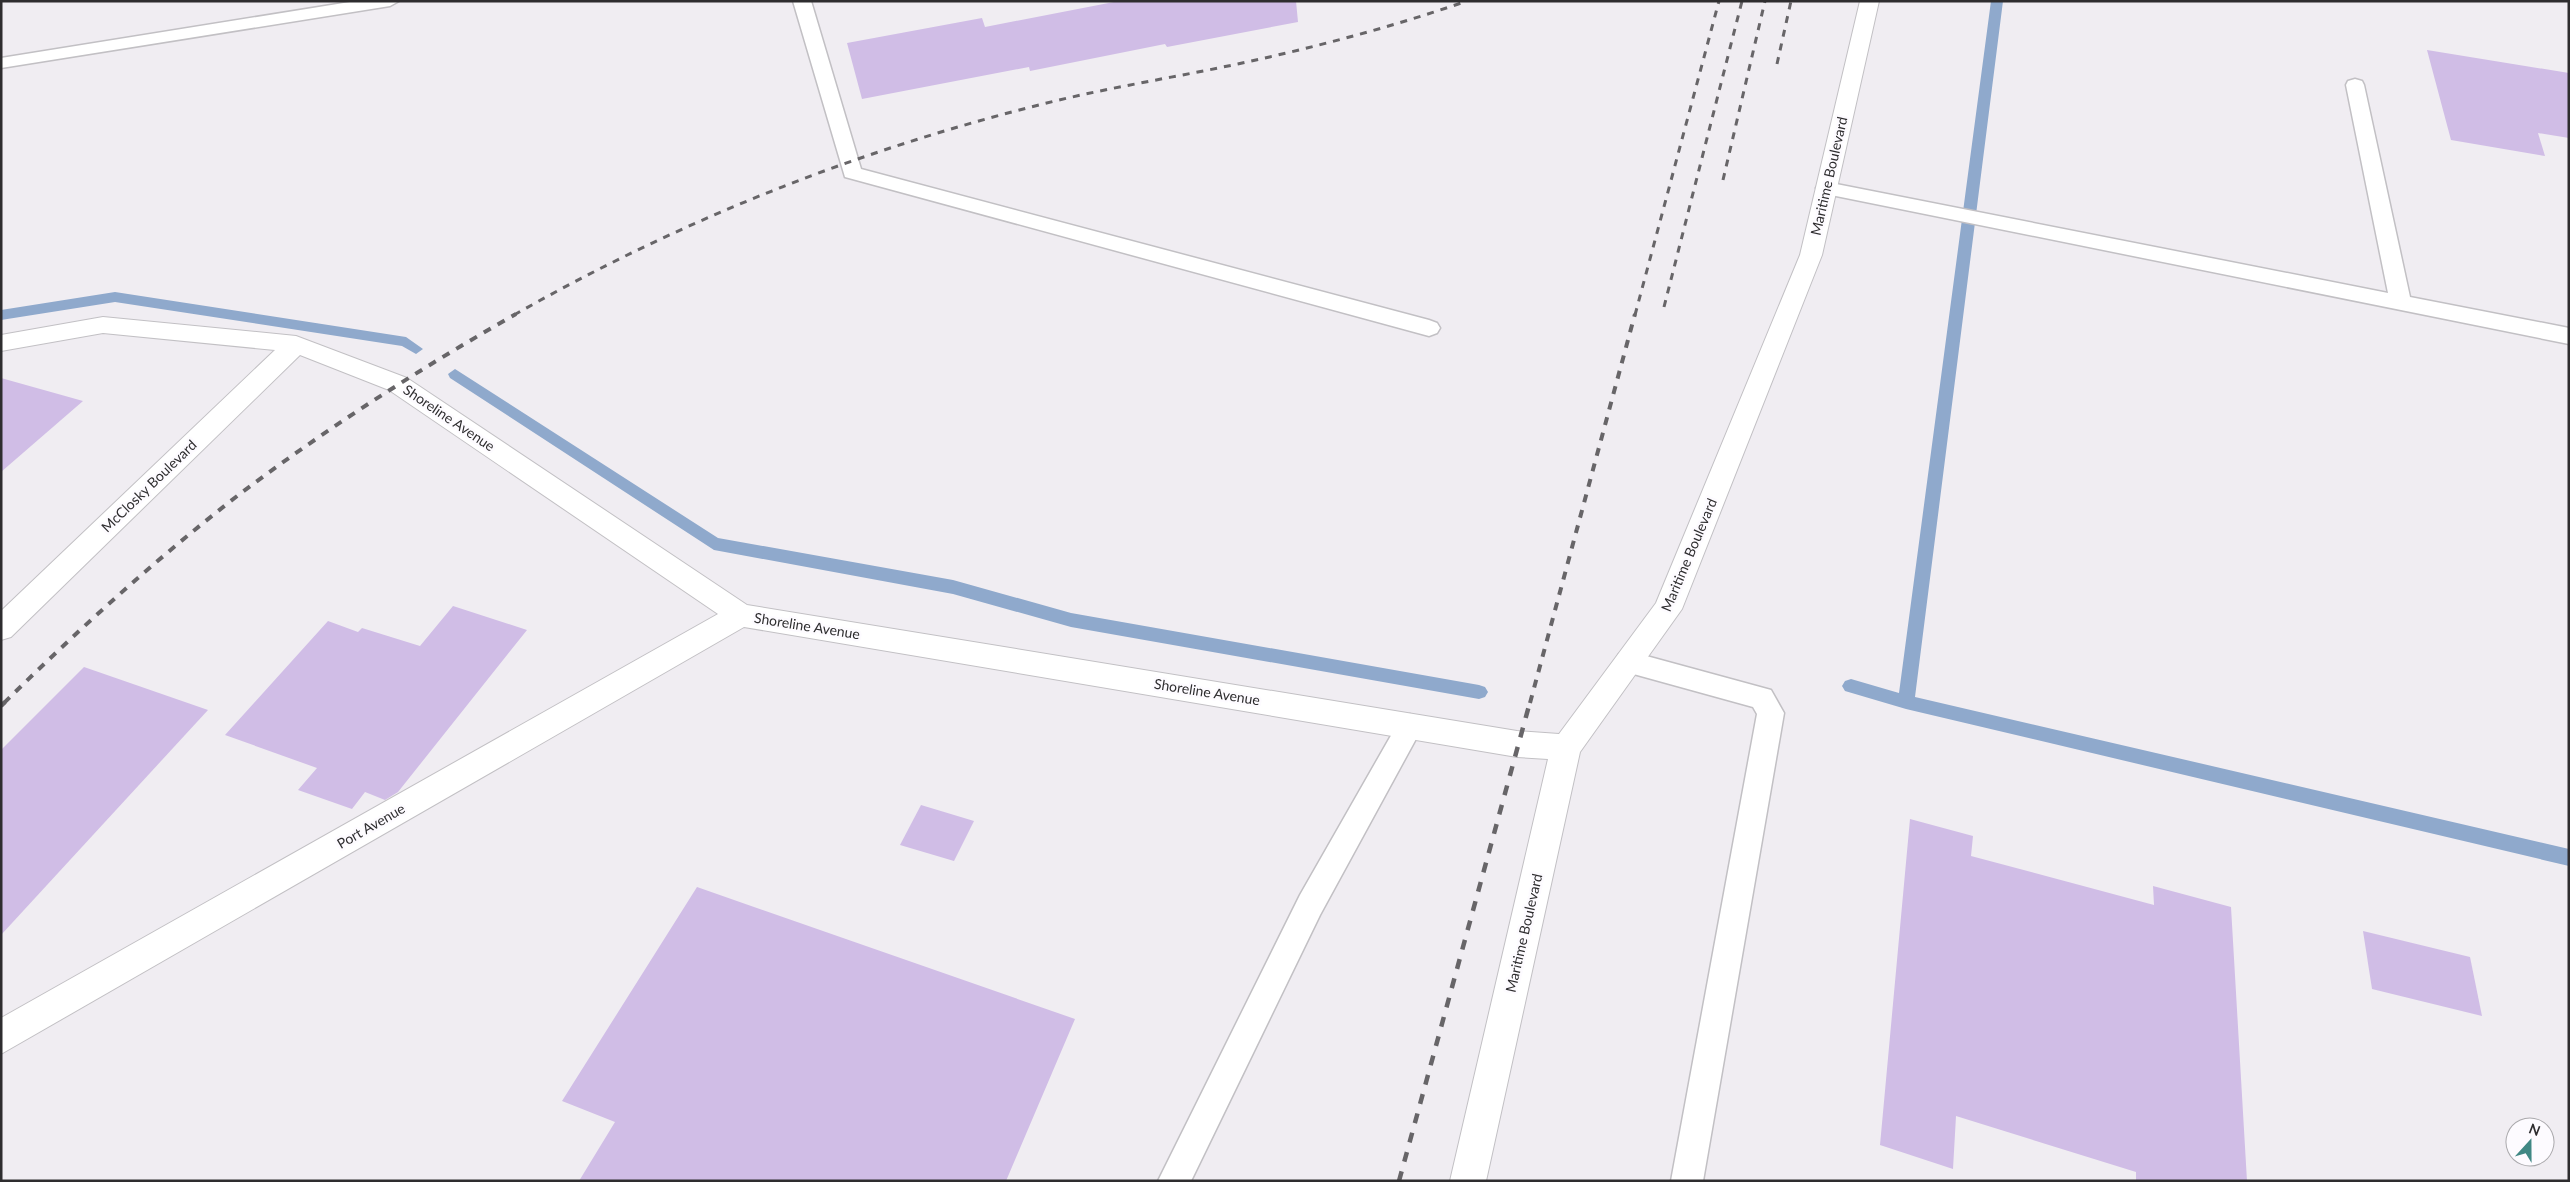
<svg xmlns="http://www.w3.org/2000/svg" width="2570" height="1182" font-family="Lato,sans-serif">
  <rect width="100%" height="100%" fill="#f0edf2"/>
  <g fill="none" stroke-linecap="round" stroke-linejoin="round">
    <g fill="#8fa9cc" fill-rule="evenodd">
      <path d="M1991 1H2003L1915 697 2569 849V866L1906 709 1845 691 1842 686 1845 681 1851 679 1899 693Z"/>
      <path d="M115 292 406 337 423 349 416 354 402 346 115 302 1 320V310Z"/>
      <path d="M455 369 718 538 953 580 1071 613 1479 685 1485 687 1488 692 1485 697 1479 699 1071 627 953 594 714 550 450 378 448 374Z"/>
    </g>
  </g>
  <g fill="#d0bde6">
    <path d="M1119 1H1296L1298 22 1167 47 1165 44 1030 71 1029 67 862 99 847 43 982 18 985 27Z"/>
    <path d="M2427 50 2569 73V138L2538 133 2545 156 2451 140Z"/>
    <path d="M1 378 83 401 1 472Z"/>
    <path d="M453 606 527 630 398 792 385 800 365 792 352 809 298 790 317 768 225 735 328 621 358 632 362 628 420 646Z"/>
    <path d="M84 667 208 710 1 935V750Z"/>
    <path d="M921 805 974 821 954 861 900 845Z"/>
    <path d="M1910 819 1973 836 1971 856 2154 905 2153 886 2231 907 2247 1181H2136V1172L1956 1116 1953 1169 1880 1145Z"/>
    <path d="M697 887 1075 1019 1006 1181H579L615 1122 562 1101Z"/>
    <path d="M2363 931 2470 957 2482 1016 2372 989Z"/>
  </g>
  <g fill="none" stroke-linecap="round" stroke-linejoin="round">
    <defs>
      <g id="service">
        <path d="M356 1H399L390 6 1 68V58Z"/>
        <path d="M793 1H811L861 169 1429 320 1437 323 1440 328 1437 333 1429 336 845 177Z"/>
        <path d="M2355 79 2362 81 2364 85 2410 297 2569 328V344L1826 194 1819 192 1816 188 1819 184 1826 182 2388 293 2346 85 2348 81Z"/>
        <path d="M1628 651 1771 690 1784 713 1703 1181H1671L1757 714 1753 707 1619 670 1615 662 1619 654Z"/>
        <path d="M1410 714 1419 718 1423 726 1320 915 1191 1181H1158L1300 895 1401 718Z"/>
      </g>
      <path id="minor" d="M1860 1H1879L1822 255 1682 609 1580 752 1486 1181H1450L1548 759 1517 757 744 627 1 1054V1018L718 614 389 390 300 355 11 637 1 640V611L275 350 103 333 1 351V335L103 317 296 336 407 378 747 605 1517 731 1559 734 1656 603 1800 255Z"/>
    </defs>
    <use href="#service" stroke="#c2c0c4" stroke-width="3"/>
    <use href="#minor" stroke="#c2c0c4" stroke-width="2"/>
    <use href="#service" fill="#fff" fill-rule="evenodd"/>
    <use href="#minor" fill="#fff" fill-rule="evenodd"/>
    <g stroke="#676568" stroke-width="3" stroke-dasharray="7 7" stroke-linecap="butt">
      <path d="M1777 64 1791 1"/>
      <path d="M1723 180 1765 1"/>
      <path d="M1664 307 1742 1"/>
      <path d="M514 315C679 221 855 151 1039 105 1101 89 1165 79 1228 66 1309 49 1389 28 1467 1"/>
      <path d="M1635 315 1719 1"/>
    </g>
    <g stroke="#676568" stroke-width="4" stroke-dasharray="8 8" stroke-linecap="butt">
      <path d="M4 703C79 629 157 558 241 493 329 427 421 368 516 314"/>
      <path d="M1530 703 1635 314"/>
    </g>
    <g stroke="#676568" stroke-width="4.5" stroke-dasharray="10 10" stroke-linecap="butt">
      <path d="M1 706 5 702"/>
      <path d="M1399 1181 1530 702"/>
    </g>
  </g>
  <g text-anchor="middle" stroke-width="5" stroke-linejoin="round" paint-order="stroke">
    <g font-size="14" fill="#2e2d2f" stroke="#fdfbff">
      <text transform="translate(1829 176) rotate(-77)" y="5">Maritime Boulevard</text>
      <text transform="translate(449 418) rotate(34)" y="5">Shoreline Avenue</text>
      <text transform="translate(149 486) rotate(-44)" y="5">McClosky Boulevard</text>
      <text transform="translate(1689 555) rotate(-67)" y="5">Maritime Boulevard</text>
      <text transform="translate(807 626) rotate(9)" y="5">Shoreline Avenue</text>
      <text transform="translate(1207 692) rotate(9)" y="5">Shoreline Avenue</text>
      <text transform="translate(371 826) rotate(-30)" y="5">Port Avenue</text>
      <text transform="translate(1524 933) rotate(-77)" y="5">Maritime Boulevard</text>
    </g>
  </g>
  <rect width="2570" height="1182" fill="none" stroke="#2e2d2f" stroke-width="5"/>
  <g transform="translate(2530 1142) rotate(21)"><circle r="24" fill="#fdfbff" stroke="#aaa9ac"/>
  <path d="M0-4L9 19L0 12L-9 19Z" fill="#408884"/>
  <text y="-8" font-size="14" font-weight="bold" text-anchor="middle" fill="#2e2d2f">N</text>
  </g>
</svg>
